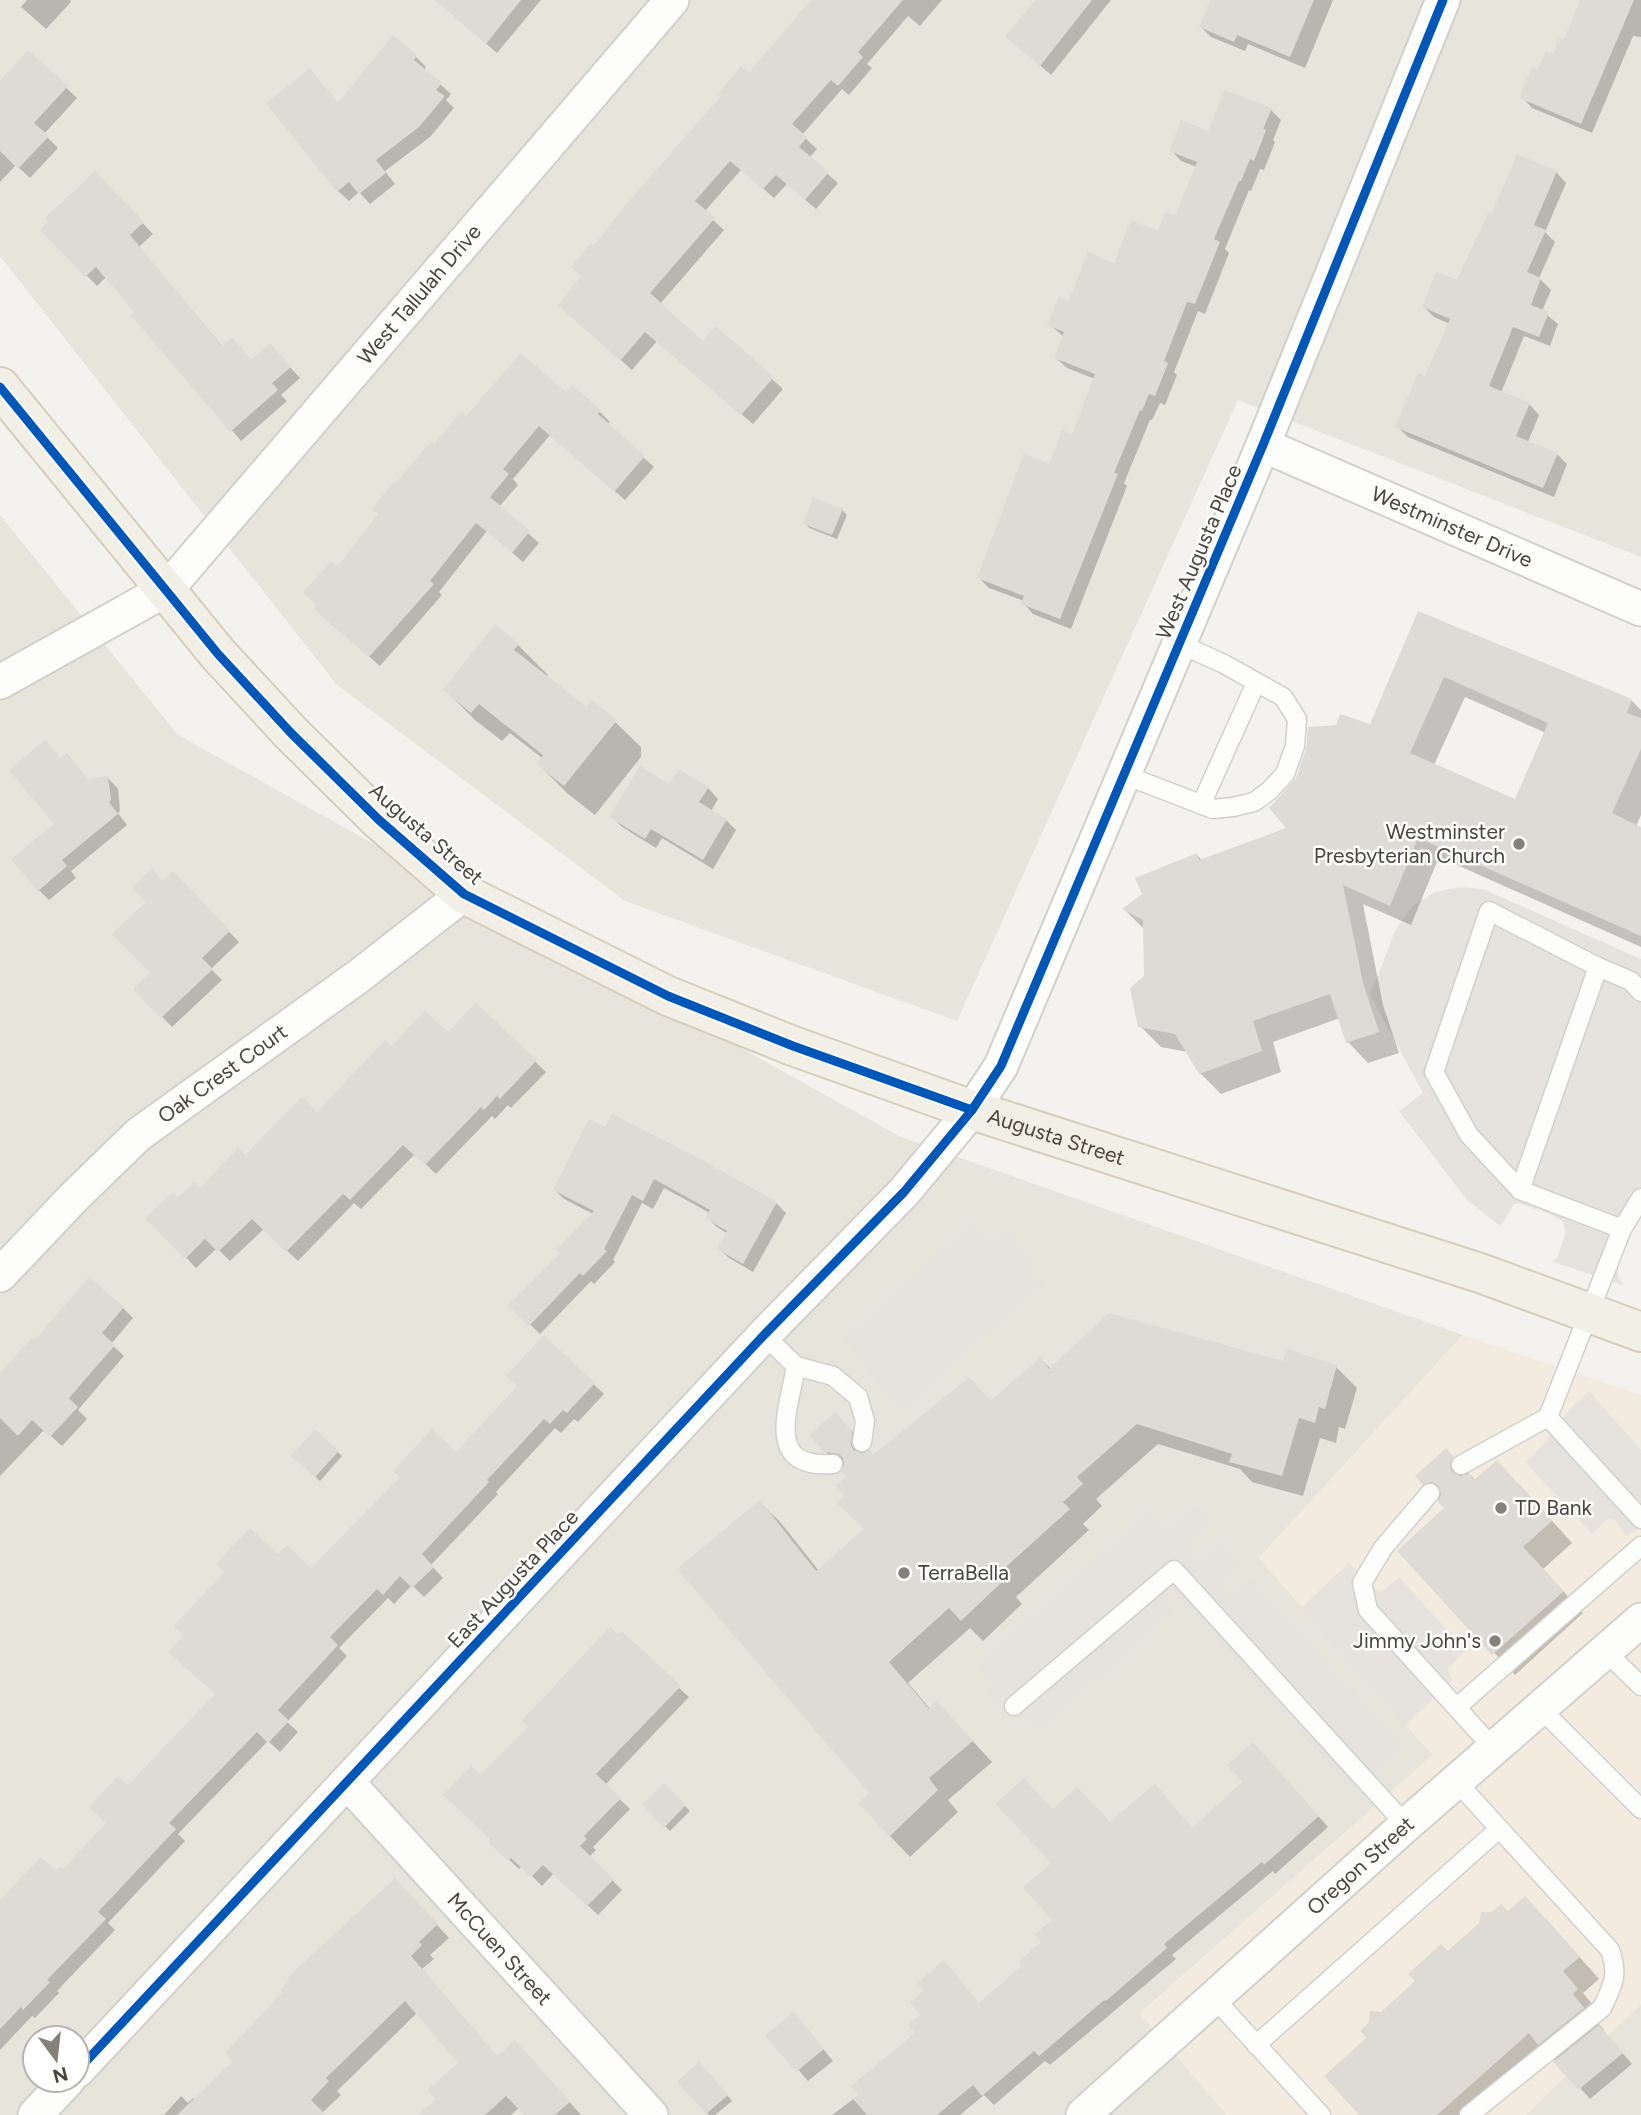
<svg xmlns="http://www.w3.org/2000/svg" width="1641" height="2115" font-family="Figtree,sans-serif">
  <rect width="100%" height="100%" fill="#f4f2ee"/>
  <g fill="#e7e4dc" fill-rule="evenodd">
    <path d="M0 0H1641V557L1238 400 957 1021 625 901 337 685 0 256Z"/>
    <path d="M0 515 178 735 901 1137 1463 1335 1259 1558 1433 1755 1140 2013 1227 2115H0ZM35 2038H77V2080H35Z"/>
    <path d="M1641 2004V2115H1525Z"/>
  </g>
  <path fill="#f3ebdf" d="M1463 1335 1641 1395V2004L1525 2115H1227L1140 2014 1433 1755 1259 1558Z"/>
  <g fill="#e6e3df">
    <path d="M1459 887 1483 889 1641 959V1217L1631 1231 1617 1269 1619 1279 1625 1286 1551 1261 1557 1258 1566 1232 1562 1220 1542 1211 1518 1203 1514 1204 1501 1226 1491 1219 1467 1200 1399 1111 1423 1093 1369 993 1376 981 1394 933 1406 914 1414 905 1435 892Z"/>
    <path d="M970 1223 989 1242H993L1008 1230 1032 1256 1029 1261 1030 1268 1045 1283 900 1413 843 1338Z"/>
    <path d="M1589 1391 1641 1450V1528L1626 1536 1615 1520 1609 1518 1592 1534 1525 1462 1540 1448 1572 1407Z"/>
    <path d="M1199 1506 1212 1521 1194 1539 1191 1548 1193 1557 1198 1561 1221 1543 1242 1568 1222 1585 1224 1590 1230 1594 1237 1593 1253 1579 1404 1746 1354 1793 1167 1584 1159 1593 1175 1611 1037 1734 1023 1717 1014 1716 1008 1720 986 1694 992 1689V1682L976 1665 1149 1510 1162 1525 1168 1528Z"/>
    <path d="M1349 1563 1379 1592 1384 1590 1399 1577 1466 1651 1449 1667 1448 1672 1453 1679 1406 1725 1300 1609Z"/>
  </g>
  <g fill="#0003" fill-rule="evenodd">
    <path d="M27 0H70L71 2 46 29 21 7Z"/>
    <path d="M436 0H541L497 53Z"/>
    <path d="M814 0H942L920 26 908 16 867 64 872 68 849 95 842 89 802 135 817 149 809 158 838 183 816 209 787 184 774 198 741 170 704 212 724 230 660 304 703 344 716 329 783 389 753 424 657 341 632 370 571 316 583 276 596 246Z"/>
    <path d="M1038 0H1111L1051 75 1018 46Z"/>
    <path d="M1212 0H1333L1305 68 1248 44 1245 51 1211 37 1201 27Z"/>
    <path d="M1582 0H1641V37L1633 36 1592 133 1532 108 1522 97 1565 42Z"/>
    <path d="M393 38 416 57 426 67 424 70 451 94 446 100 454 108 430 137 385 171 395 184 370 204 359 192 349 201 338 191 339 104Z"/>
    <path d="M29 52 77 98 44 134 58 148 30 178 16 165 0 182V84Z"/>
    <path d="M1271 110 1281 120 1273 140 1275 142 1264 170 1260 169 1251 191 1249 190 1225 249 1229 253 1205 314 1198 311 1174 372 1177 375 1165 405 1160 403 1152 420H1150L1124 483 1127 486 1071 629 1033 614 1023 603 1024 601 989 588 979 578 1049 466 1073 436 1095 379 1067 368 1056 358 1064 337 1049 324 1070 302 1176 218 1197 167 1181 161 1171 150Z"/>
    <path d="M1556 172 1566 183 1545 232 1555 242 1539 278 1551 290 1542 311 1558 324 1550 346 1524 336 1501 393 1529 404 1539 415 1528 442 1557 454 1567 464 1554 497 1408 437 1398 427 1426 378 1450 324 1434 317 1424 307 1457 282 1493 215Z"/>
    <path d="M95 173 153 234 139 247 223 347 252 361 280 356 300 378 281 395 287 401 241 441 106 277 97 286 43 230Z"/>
    <path d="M566 395 600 412 610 422 607 424 654 467 625 500 550 435 513 479 518 485 499 507 539 543 523 562 487 531 439 592 442 595 380 666 326 619 338 569 380 515 396 486 435 446 466 418Z"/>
    <path d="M842 510 847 515 837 539 809 528 805 523Z"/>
    <path d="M1419 613 1631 700 1641 710V815L1636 827 1641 829V947L1439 857 1411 925 1363 904 1383 1005 1399 1053 1368 1063 1348 1042 1340 1018 1273 1042 1281 1072 1221 1094 1200 1073 1188 1052 1161 1047 1140 1026 1146 976 1145 930 1124 909 1197 855 1202 860 1289 829 1371 726ZM1465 697 1546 733 1516 801 1434 765Z"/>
    <path d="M495 627 518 645 548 675 546 677 587 709 610 717 641 747V757L595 815 568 794 538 764 542 758 510 733 502 741 475 720 445 690Z"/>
    <path d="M62 760 89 780 108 778 118 789 120 811 118 813 127 825 71 871 76 878 49 900 39 890 56 824Z"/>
    <path d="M670 786 708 788 718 799 711 811 726 820 736 830 713 869 662 838 656 848 622 827 612 817Z"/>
    <path d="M173 874 239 942 211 969 222 980 172 1027 135 989 152 973 148 902Z"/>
    <path d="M476 1005 546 1072 511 1108 508 1105 495 1119 492 1116 436 1174 415 1154 361 1209 354 1203 298 1261 264 1229 230 1261 217 1248 196 1268 148 1218 200 1190 245 1158 317 1115 391 1049 448 1034Z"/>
    <path d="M590 1122 776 1203 786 1213 753 1272 729 1258 719 1249 728 1234 717 1227 707 1218 710 1213 664 1188 653 1209 642 1203 613 1260 615 1262 594 1284 591 1281 540 1334 510 1305 562 1253 593 1214 564 1199 555 1190Z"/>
    <path d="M123 1308 133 1318 111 1344 124 1356 78 1410 87 1419 62 1446 44 1430 0 1476V1375L35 1343Z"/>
    <path d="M544 1337 604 1394 578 1422 574 1419 561 1433 555 1428 496 1492 498 1494 431 1565 443 1578 424 1597 412 1585 394 1604 388 1598 339 1648 347 1656 287 1722 298 1732 280 1752 268 1741 178 1834 185 1841 108 1923 115 1930 57 1991 59 1993 35 2018 32 2016 0 2050V1934L56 1874 63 1871 108 1823 128 1788 217 1695 278 1557 311 1570 456 1454 519 1386Z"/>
    <path d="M1041 1359 1051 1369 1284 1363 1336 1367 1357 1388 1345 1429 1339 1427 1336 1443 1320 1438 1303 1496 1252 1482 1240 1469 1158 1444 1096 1499 1102 1506 1083 1524 1089 1530 1016 1597 1022 1604 983 1641 970 1628 908 1683 931 1710 957 1724 992 1762 948 1800 958 1812 910 1857 890 1836 760 1502 781 1523 819 1571 866 1530 847 1496 848 1477 844 1470 825 1451 836 1415 856 1435 872 1456 991 1401Z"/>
    <path d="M315 1431 342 1456 320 1481 293 1456Z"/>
    <path d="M1446 1451 1476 1481 1518 1483 1572 1543 1543 1569 1583 1613 1515 1675 1399 1551 1446 1508 1417 1477Z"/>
    <path d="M679 1688 689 1697 605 1785 630 1809 593 1847 596 1850 589 1857 622 1890 598 1915 554 1873 542 1886 522 1866 519 1869 491 1843 481 1776Z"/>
    <path d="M1264 1755 1328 1827 1275 1874 1273 1871 1172 1955 1176 1959 1050 2065 1045 2061 994 2105 984 2095 960 2115H832L980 2005 1024 1966 1044 1942 1055 1920 1053 1811 1110 1824 1193 1830 1245 1783Z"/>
    <path d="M664 1785 690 1811 670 1831 644 1805Z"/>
    <path d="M408 1893 449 1938 430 1955 434 1959 422 1969 498 2058 528 2055 581 2115H526L519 2108 511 2115H440L438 2099 460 2063 417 2013 337 2091 341 2095 322 2113 324 2115H164L181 2096 188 2103 193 2098 195 2100Z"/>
    <path d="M1508 1913 1546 1919 1599 1979 1583 1993 1598 2011 1592 2016 1604 2030 1603 2031 1632 2064 1590 2099 1550 2054 1482 2115H1362L1368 2038 1382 2013 1448 1953Z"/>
    <path d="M804 2025 833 2061 808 2081 768 2035Z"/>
    <path d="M704 2069 732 2101 715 2115H709L679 2082Z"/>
  </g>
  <g fill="#dedbd6" fill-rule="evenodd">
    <path d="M435 0H521L486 44Z"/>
    <path d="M811 0H903L858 52 863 57 838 86 831 80 792 124 807 137 799 147 829 172 805 200 776 175 763 189 730 161 695 201 715 218 650 293 703 341 716 326 774 377 741 415 645 332 620 361 558 305 581 276 571 267 590 244H595L623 208 720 97 717 95 741 66 749 72Z"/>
    <path d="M1036 0H1092L1040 66 1005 36Z"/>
    <path d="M1210 0H1314L1290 57 1237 35 1234 42 1199 27Z"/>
    <path d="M1580 0H1634L1581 124 1519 98 1532 67 1538 69 1546 52 1553 54 1559 38 1564 39Z"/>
    <path d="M393 35 417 55 414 60 442 83 436 90 445 96 419 127 376 160 386 173 359 194 349 182 337 192 266 103 310 68 338 103Z"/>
    <path d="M28 50 68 86 34 123 49 136 18 169 0 151V81Z"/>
    <path d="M1225 90 1272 108 1263 129 1266 130 1254 161 1250 159 1241 181H1239L1214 239 1220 242 1195 304 1187 302 1164 361 1168 363 1155 396 1149 394 1142 411 1140 410 1114 473 1118 474 1060 619 1021 604 1024 596 977 578 1024 453 1049 464 1062 430 1072 434 1095 374 1054 358 1064 332 1047 325 1059 296 1069 300 1088 252 1114 263 1131 220 1158 231 1165 212 1175 216 1197 162 1169 151 1181 120 1208 131Z"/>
    <path d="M1517 154 1557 171 1534 225 1546 230 1527 272 1541 278 1531 305 1549 312 1539 337 1513 327 1489 386 1530 403 1516 436 1558 453 1543 488 1395 427 1418 373 1425 376 1450 319 1422 307 1436 272 1457 280 1489 211 1492 213Z"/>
    <path d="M95 171 144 222 130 235 222 346 232 337 251 360 270 343 291 367 272 383 278 390 230 432 131 315 134 312 96 267 85 277 40 230 49 221 45 218Z"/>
    <path d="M521 353 566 392 572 385 601 410 598 414 645 456 614 492 539 426 503 469 509 474 490 497 530 531 512 553 476 523 430 581 434 584 369 657 313 609 316 604 303 593 331 561 338 566 378 514 372 509 393 482 395 484 431 441 434 444 461 412 466 416Z"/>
    <path d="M813 497 843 509 832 535 803 524Z"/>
    <path d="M1418 611 1632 699 1627 713 1641 718V749L1612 813 1641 827V936L1418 838 1390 906 1343 885 1363 983 1379 1032 1346 1043 1330 994 1253 1021 1262 1051 1199 1074 1175 1034 1138 1027 1130 988 1144 976 1143 920 1122 909 1142 894 1135 878 1197 853 1199 860 1286 828 1269 808 1296 778 1306 749 1308 727 1336 725 1340 714 1370 724ZM1444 677 1548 723 1515 799 1410 753Z"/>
    <path d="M495 624 519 644 514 650 587 707 592 700 617 720 564 786 536 764 543 755 479 704 471 713 443 690Z"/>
    <path d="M45 740 61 758 67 753 88 779 108 776 111 800 109 802 118 814 62 860 67 866 38 891 11 859 54 824 9 770Z"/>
    <path d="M640 766 669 784 678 769 709 787 699 802 727 819 703 860 651 829 645 839 609 817Z"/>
    <path d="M152 869 163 881 173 871 230 931 202 958 213 969 161 1018 133 989 150 973 112 934 146 902 132 888Z"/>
    <path d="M476 1003 537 1060 500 1099 497 1096 484 1110 481 1107 425 1165 403 1145 350 1200 343 1194 286 1252 252 1219 218 1252 205 1239 185 1259 145 1218 173 1192 178 1197 194 1182 200 1188 238 1148 245 1155 302 1097 317 1112 385 1040 391 1046 425 1011 448 1032Z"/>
    <path d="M612 1114 704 1161 777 1202 743 1264 717 1249 727 1231 705 1218 710 1210 654 1179 643 1201 632 1195 604 1249 607 1251 583 1276 580 1273 529 1326 508 1305 560 1253 556 1250 594 1211 553 1190 589 1119 605 1127Z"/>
    <path d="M89 1277 124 1307 102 1333 115 1345 69 1398 78 1407 50 1437 32 1420 18 1436 0 1418V1373L32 1338 35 1340Z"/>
    <path d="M1109 1313 1283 1361 1287 1349 1337 1365 1325 1409 1319 1407 1315 1423 1299 1418 1282 1476 1229 1462 1232 1454 1137 1424 1077 1477 1083 1484 1063 1502 1070 1509 997 1575 1002 1582 961 1621 949 1608 889 1662 929 1709 937 1701 973 1741 929 1778 938 1790 889 1837 859 1803 869 1793 677 1569 760 1500 816 1571 864 1529 837 1503 844 1496 836 1485 846 1477 841 1472 844 1465 843 1458 839 1454 824 1452 809 1435 836 1412 852 1431 851 1446 854 1450 861 1453 869 1450 873 1455 969 1377 991 1400 1041 1357 1049 1369Z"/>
    <path d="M544 1335 595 1383 567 1413 563 1410 550 1424 544 1419 487 1480 489 1482 422 1554 434 1567 412 1588 400 1576 383 1595 377 1589 330 1637 338 1645 278 1710 289 1721 268 1743 257 1732 169 1823 176 1829 98 1912 106 1919 47 1980 50 1982 23 2010 21 2007 0 2029V1900L41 1857 56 1871 60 1866 63 1869 106 1823 89 1807 118 1776 128 1785 215 1694 168 1652 184 1635 174 1626 224 1572 216 1564 250 1528 278 1554 287 1545 311 1568 400 1477 393 1471 432 1429 456 1452 517 1386 506 1375Z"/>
    <path d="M315 1429 339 1451 315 1477 291 1456Z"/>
    <path d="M1446 1448 1454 1457 1450 1464 1451 1471 1460 1476 1469 1474 1474 1480 1497 1460 1552 1521 1523 1547 1564 1591 1492 1655 1397 1551 1444 1508 1438 1502 1441 1494 1438 1485 1431 1482 1423 1485 1415 1476Z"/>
    <path d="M610 1627 618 1634 622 1631 681 1686 596 1774 621 1798 584 1836 587 1839 580 1846 614 1879 587 1906 543 1865 531 1877 511 1858 508 1861 489 1843 491 1840 443 1795 471 1766 481 1774 528 1727 521 1721Z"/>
    <path d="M1253 1742 1319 1816 1264 1865 1262 1862 1164 1944 1167 1948 1107 2000 1103 2001 1039 2056 1034 2051 982 2096 973 2085 937 2115H867L853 2099 858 2094 851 2086 915 2033 908 2025 920 2015 910 2002 924 1990 917 1983 944 1960 979 2003 1021 1966 1018 1962 1041 1942 1035 1934 1052 1920 1023 1887 1051 1863 996 1804 1023 1778 1053 1809 1077 1787 1110 1822 1155 1784 1192 1828 1242 1782 1227 1765Z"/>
    <path d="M664 1783 686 1805 664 1828 642 1805Z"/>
    <path d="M395 1878 438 1924 419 1942 422 1945 411 1956 497 2056 515 2040 570 2102 555 2115H524L506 2096 485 2115H418L436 2099 427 2090 458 2063 405 2001 326 2078 329 2081 311 2100 326 2115H177L233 2061 225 2053 283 1992 280 1989 289 1980 287 1978Z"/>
    <path d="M1525 1896 1580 1957 1563 1971 1578 1989 1573 1994 1584 2008 1538 2045 1529 2033 1437 2115H1359L1324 2076 1366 2038 1360 2031 1369 2022 1370 2011 1381 2012 1415 1981 1408 1974 1441 1944 1448 1951 1479 1923 1481 1912H1492L1501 1904 1508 1911Z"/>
    <path d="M794 2012 824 2049 796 2072 765 2035Z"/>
    <path d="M1599 2025 1623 2053 1578 2090 1553 2062Z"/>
    <path d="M699 2062 728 2095 706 2114 677 2082Z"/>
  </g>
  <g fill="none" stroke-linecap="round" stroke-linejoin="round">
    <defs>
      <g id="lane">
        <path d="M1125 775 1213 809 1233 807 1254 802 1269 791 1285 774 1295 746 1297 719 1283 697 1224 664 1180 644"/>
        <path d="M1201 805 1256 683"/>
        <path d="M1520 1190 1598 967"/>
        <path d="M1622 1229 1520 1190 1469 1135 1434 1072 1489 911 1598 967 1631 981 1641 992"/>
        <path d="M764 1335 796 1366 833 1376 858 1397 865 1421 862 1442"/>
        <path d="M796 1366C789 1409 763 1469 833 1464"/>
        <path d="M1548 1417 1641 1519"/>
        <path d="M1461 1465 1548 1417 1622 1229 1641 1198"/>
        <path d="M1430 1493 1383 1548 1362 1583 1368 1610 1494 1749"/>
        <path d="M1605 1651 1641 1686"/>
        <path d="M1014 1706 1174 1570 1406 1825"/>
        <path d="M1457 1707 1641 1546"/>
        <path d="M1540 1708 1641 1809"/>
        <path d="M1456 1781 1610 1950C1619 1975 1613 1985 1602 2008L1469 2115"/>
        <path d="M1214 1998 1321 2115"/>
        <path d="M1256 2045 1499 1829"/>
      </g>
      <g id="street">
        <path id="s1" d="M1263 445 1641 609"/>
        <path id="s2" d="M0 682 167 589 672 0"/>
        <path id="s3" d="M0 1275 75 1196 139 1134 359 976 464 894"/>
        <path id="s4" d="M347 1782 651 2115"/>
        <path d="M77 2071 764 1335 904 1192 972 1110 1001 1066 1263 445 1443 0"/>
        <path d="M35 2115 68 2080"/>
        <path id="s5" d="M1083 2115 1406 1825 1641 1620"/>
      </g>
      <g id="primary">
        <path id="s6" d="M0 387 218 654 291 733 379 820 464 894 668 996 793 1046 972 1110 1480 1273 1641 1332"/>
      </g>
    </defs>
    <use href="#lane" stroke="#d2d0cb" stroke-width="21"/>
    <use href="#street" stroke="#d2d0cb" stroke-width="37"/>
    <use href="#primary" stroke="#d6cebb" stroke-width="42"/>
    <use href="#lane" stroke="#fdfdfc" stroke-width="18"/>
    <use href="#street" stroke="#fdfdfc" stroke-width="33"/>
    <use href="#primary" stroke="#f2efe6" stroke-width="38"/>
    <defs>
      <g id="cycleway">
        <path d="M0 387 218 654 291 733 379 820 464 894 668 996 793 1046 972 1110"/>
        <path d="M77 2071 764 1335 904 1192 972 1110 1001 1066 1263 445 1443 0"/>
      </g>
    </defs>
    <use href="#cycleway" stroke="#fff" stroke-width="13"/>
    <use href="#cycleway" stroke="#0057b8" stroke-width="9"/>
  </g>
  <g fill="#868178" stroke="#fff" stroke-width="2.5">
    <circle cx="1519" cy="844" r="7"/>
    <circle cx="1501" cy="1508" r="7"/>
    <circle cx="904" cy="1573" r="7"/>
    <circle cx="1495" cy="1641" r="7"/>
  </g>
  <g text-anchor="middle" stroke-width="5" stroke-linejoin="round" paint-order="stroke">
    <g font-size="21" fill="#4b4439" stroke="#fff">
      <text dy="7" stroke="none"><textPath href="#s2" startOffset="579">West Tallulah Drive</textPath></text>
      <text dy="7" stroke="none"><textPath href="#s1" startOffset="206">Westminster Drive</textPath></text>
      <text transform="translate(1199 552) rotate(-67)" y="7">West Augusta Place</text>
      <text transform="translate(426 834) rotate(41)" y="7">Augusta Street</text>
      <text dy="7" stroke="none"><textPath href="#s3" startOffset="301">Oak Crest Court</textPath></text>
      <text dy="7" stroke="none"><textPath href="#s6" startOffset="1330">Augusta Street</textPath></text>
      <text transform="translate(513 1579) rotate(-47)" y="7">East Augusta Place</text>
      <text dy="7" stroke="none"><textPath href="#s5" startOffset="373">Oregon Street</textPath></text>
      <text dy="7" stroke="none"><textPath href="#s4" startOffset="226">McCuen Street</textPath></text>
    </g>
    <g font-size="21" fill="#4b4439" stroke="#fff" text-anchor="end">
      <text x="1505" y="839">Westminster<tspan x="1505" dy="24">Presbyterian Church</tspan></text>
      <text x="1515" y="1515" text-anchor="start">TD Bank</text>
      <text x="918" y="1580" text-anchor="start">TerraBella</text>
      <text x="1481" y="1648">Jimmy John's</text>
    </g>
  </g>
  <g transform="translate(56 2059) rotate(165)"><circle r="33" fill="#ffffff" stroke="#b7b4b0" stroke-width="2"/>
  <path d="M0-5L12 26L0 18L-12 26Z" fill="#868178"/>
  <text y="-10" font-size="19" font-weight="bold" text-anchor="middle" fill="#4b4439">N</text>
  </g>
</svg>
